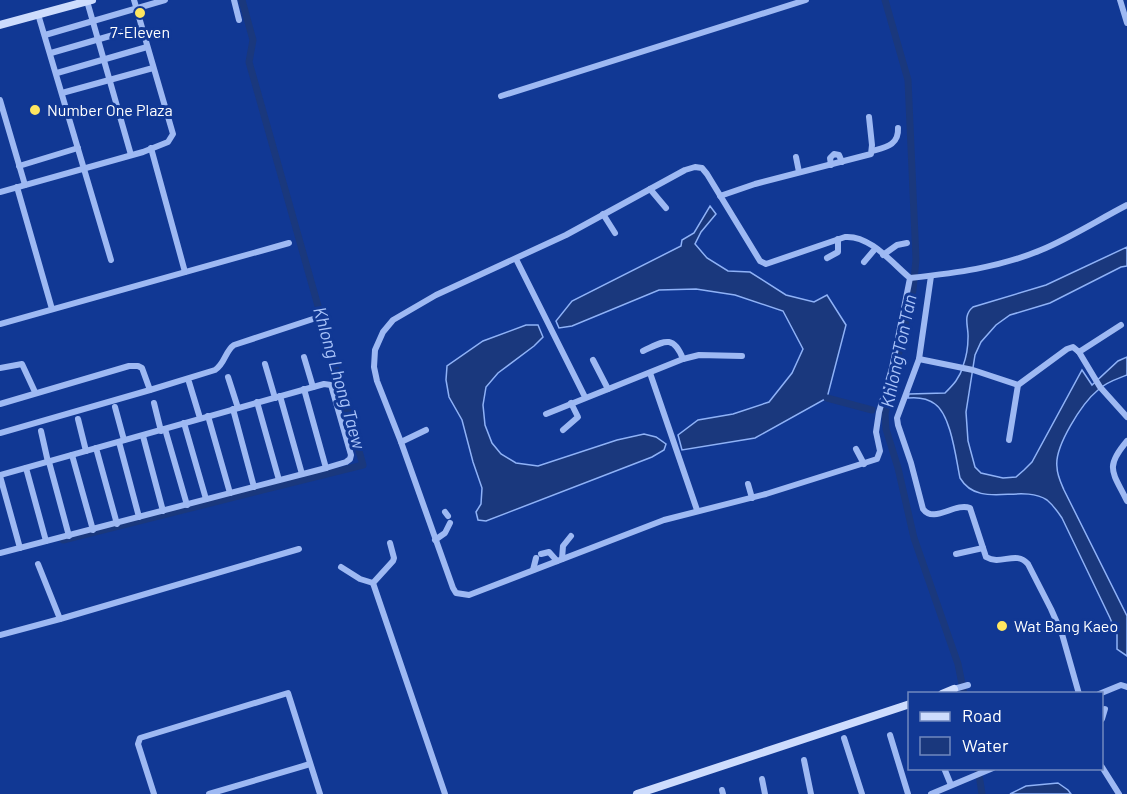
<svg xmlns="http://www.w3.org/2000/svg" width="1127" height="794" font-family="Barlow,sans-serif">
  <rect width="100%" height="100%" fill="#113894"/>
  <g fill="#1a387d" stroke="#8fb2f7" stroke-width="1.5">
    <path d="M710 206 716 214 701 232 695 244 707 258 728 271 750 272 786 295 814 302 827 295 846 325 827 398 755 438 682 450 678 435 698 420 733 414 769 402 792 373 803 349 783 311 735 295 696 289 659 290 572 326 559 328 556 321 572 301 681 246 682 240 694 233Z"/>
    <path d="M1127 247V266L1121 267 1050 303 1010 315 996 325 981 342 975 355 966 412 968 441 975 467 981 473 1003 478 1016 477 1024 470 1032 462 1082 370 1092 385 1118 361 1127 357V375C1117 379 1106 382 1098 390 1082 403 1054 447 1057 467 1057 475 1061 483 1064 490L1127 616V656L1117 649V635L1110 618 1062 518C1058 512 1053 505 1047 500 1021 483 979 510 960 478 956 459 951 415 935 404 927 398 918 397 908 398L909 394 945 393C953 385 960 378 963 366 966 358 968 347 968 338 969 327 962 316 973 307L1046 285Z"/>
    <path d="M526 325H538L543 337 534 346 498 373 486 387 483 405 485 425 492 443 501 454 516 463 538 466 617 440 644 434 656 437 666 444 664 450 652 457 486 521 478 520 476 512 481 504 482 488 473 462 462 420 449 397 446 380 447 366 483 341Z"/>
    <path d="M1058 783 1068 790 1071 794H1010L1026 786Z"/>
  </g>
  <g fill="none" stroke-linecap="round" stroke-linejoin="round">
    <g stroke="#1a387d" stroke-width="7">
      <path d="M885 0 908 80 916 259 913 290 885 414 886 429 898 468 914 538 958 664 964 694"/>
      <path d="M827 398 872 410"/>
      <path d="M63 540 363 465 249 62 253 40 242 0"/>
      <path d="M978 768 982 794"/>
    </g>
    <g stroke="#9eb9f3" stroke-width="6">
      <path d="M234 0 239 20"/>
      <path d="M1120 0 1127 23"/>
      <path d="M87 1 131 155"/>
      <path d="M38 14 111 260"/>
      <path d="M45 35 165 0"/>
      <path d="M51 53 141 27"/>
      <path d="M57 73 147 47"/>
      <path d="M62 93 153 68"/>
      <path d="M501 96 806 0"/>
      <path d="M0 100 25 185"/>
      <path d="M151 148 185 272"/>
      <path d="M872 151C886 147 899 145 898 128"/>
      <path d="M796 157 799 172"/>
      <path d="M831 165 830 158 834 154 839 155 842 162"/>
      <path d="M19 166 78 148"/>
      <path d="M17 187 52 309"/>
      <path d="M650 189 666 208"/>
      <path d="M0 192 143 152 168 142 173 134 134 0"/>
      <path d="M720 196 755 184 871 154 872 145 869 117"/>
      <path d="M603 214 615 233"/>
      <path d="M883 255 897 245 907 243"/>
      <path d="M827 258 838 252V239"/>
      <path d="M516 259 585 397"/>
      <path d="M864 262 875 249"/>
      <path d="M931 276 919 359 897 418 898 425 911 463 923 509C934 524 955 502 970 508L986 557C1001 566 1016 550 1028 564L1051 609 1062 634 1079 694"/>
      <path d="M910 278 892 368 879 412 876 432 880 451 877 459 766 494 664 520 469 595 456 593 453 588 401 442 377 381 374 367 375 350 383 332 393 320 436 295 566 235 685 170 695 167 702 168 707 174 760 261 766 264 845 237C870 235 892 263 910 278 955 273 998 268 1041 250 1070 238 1098 220 1127 205"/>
      <path d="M0 324 289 243"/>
      <path d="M643 351C663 342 673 333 683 359"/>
      <path d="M1079 352 1100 387 1127 417"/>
      <path d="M304 357 313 387"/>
      <path d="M919 359 973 370 1018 385"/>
      <path d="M593 360 608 389"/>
      <path d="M265 364 275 398"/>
      <path d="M0 368 22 364 35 392"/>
      <path d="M650 373 697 510"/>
      <path d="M228 377 238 408"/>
      <path d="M189 382 200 418"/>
      <path d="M304 389 326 468"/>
      <path d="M280 396 302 474"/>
      <path d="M257 402 279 480"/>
      <path d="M154 403 161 431"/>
      <path d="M0 404 129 366H138L142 368 150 390"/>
      <path d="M115 407 124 440"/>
      <path d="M233 409 254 487"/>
      <path d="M546 414 683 359 699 355 742 356"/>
      <path d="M208 416 230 493"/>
      <path d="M78 419 86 451"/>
      <path d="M184 423 206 499"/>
      <path d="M165 429 187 505"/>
      <path d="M563 430 578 417 571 403"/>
      <path d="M41 431 48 462"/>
      <path d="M0 433 150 390 215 370C225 364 225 351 234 345L316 318"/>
      <path d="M143 436 163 511"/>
      <path d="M1009 440 1018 385 1067 349 1073 347 1079 352 1121 325"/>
      <path d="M1127 441C1104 468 1113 472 1127 501"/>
      <path d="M119 442 139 517"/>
      <path d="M401 442 426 430"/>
      <path d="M96 448 117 524"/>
      <path d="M856 449 864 464"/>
      <path d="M72 455 93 530"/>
      <path d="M49 462 69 536"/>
      <path d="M26 468 46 541"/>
      <path d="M0 475 324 384 331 385 351 455 350 459 346 462 326 468 0 553"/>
      <path d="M0 476 20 548"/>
      <path d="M748 484 752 498"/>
      <path d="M445 512 448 516"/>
      <path d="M435 540 445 533 450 523"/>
      <path d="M390 543 394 558 393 561 373 583 445 794"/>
      <path d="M541 554 549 552 557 561"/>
      <path d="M956 554 983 548"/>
      <path d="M562 559 563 546 571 536"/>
      <path d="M341 567 360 579 373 583"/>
      <path d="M533 570 536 558"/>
      <path d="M60 619 299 549"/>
      <path d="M0 635 60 619 38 564"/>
      <path d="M954 689 968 685"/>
      <path d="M1099 694 1121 685 1127 687"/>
      <path d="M1102 719 1105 709"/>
      <path d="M890 735 908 794"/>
      <path d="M844 738 862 794"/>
      <path d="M804 760 811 794"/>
      <path d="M1102 767 1119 794"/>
      <path d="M944 768 951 785"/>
      <path d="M762 779 765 794"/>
      <path d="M722 790 723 794"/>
      <path d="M154 794 138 744 140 738 288 693 320 794"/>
      <path d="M209 794 310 764"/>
      <path d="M931 794 993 768"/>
    </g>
    <g stroke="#cddcfd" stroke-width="8">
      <path d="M0 25 92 0"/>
      <path d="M942 694 954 689"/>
      <path d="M637 794 910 704"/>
    </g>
  </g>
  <g fill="#ffe660" stroke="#113894" stroke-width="2">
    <circle cx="140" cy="13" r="6"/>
    <circle cx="35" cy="110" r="6"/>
    <circle cx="1002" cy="626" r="6"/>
  </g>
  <g text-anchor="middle" stroke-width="6" stroke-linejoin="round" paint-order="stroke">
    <g font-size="16" fill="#fff" stroke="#113894" text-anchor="start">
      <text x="140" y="38" text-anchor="middle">7-Eleven</text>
      <text x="47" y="116">Number One Plaza</text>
      <text x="1014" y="632">Wat Bang Kaeo</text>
    </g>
    <g font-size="18" font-style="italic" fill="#aac4fa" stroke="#113894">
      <text transform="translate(899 351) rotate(-78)" y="6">Khlong Ton Tan</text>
      <text transform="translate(339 378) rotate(74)" y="6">Khlong Lhong Taew</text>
    </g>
  </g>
  <rect x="908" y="692" width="195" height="78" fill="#113894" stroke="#7088bf" stroke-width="1.5"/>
  <rect x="920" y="712" width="30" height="9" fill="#cddcfd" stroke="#7088bf" stroke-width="1.5"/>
  <text x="962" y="722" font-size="18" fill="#ffffff">Road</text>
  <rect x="920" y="737" width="30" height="18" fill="#1a387d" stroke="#7088bf" stroke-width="1.5"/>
  <text x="962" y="752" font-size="18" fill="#ffffff">Water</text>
</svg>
